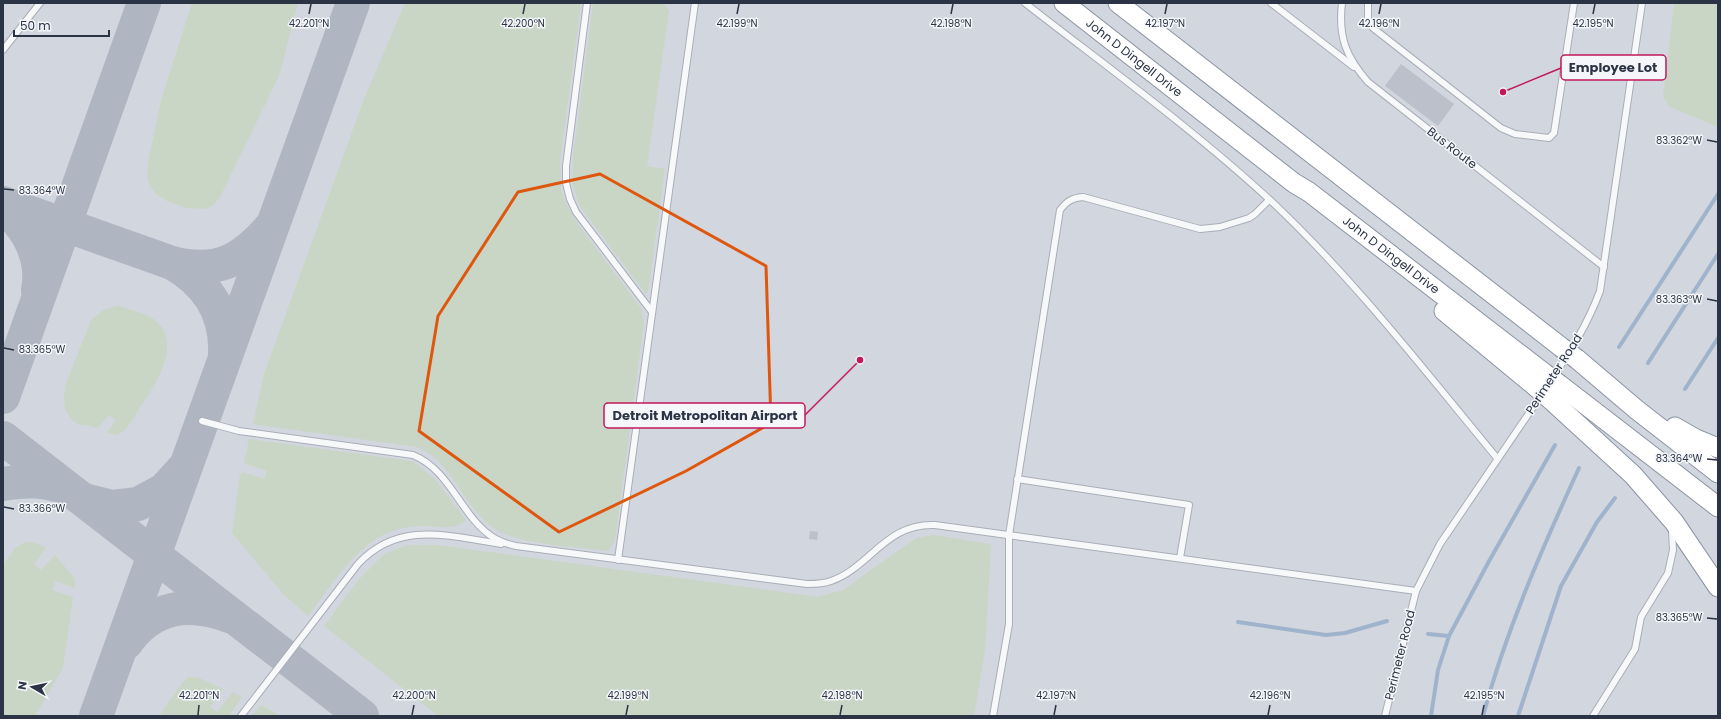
<svg xmlns="http://www.w3.org/2000/svg" width="1721" height="719" font-family="Poppins,sans-serif">
  <rect width="100%" height="100%" fill="#e4e7ec"/>
  <rect fill="#d2d6de" x="3" y="3" width="1715" height="713"/>
  <g fill="#c9d6c5">
    <path d="M192 3H298L279 76 220 197 213 205 206 209 186 208 165 200 156 194 149 184 147 176 148 163 161 100Z"/>
    <path d="M405 3H581L560 162 561 189 566 204 578 224 641 308 644 323 615 540 608 551C578 547 513 544 492 527 462 504 453 462 417 447L253 424 264 374 364 99Z"/>
    <path d="M593 3H663L669 11 647 166 665 169 648 292 646 294 579 205 572 182 573 158Z"/>
    <path d="M1674 3H1718V127L1670 107 1663 97Z"/>
    <path d="M117 306C124 307 131 310 138 312 190 328 161 378 139 409 134 417 126 433 115 435L107 432 116 420 109 415 98 428 86 425H79L71 419 65 409 64 397 65 386 91 320 103 310Z"/>
    <path d="M249 439 412 461 435 479 466 520C454 531 440 526 425 526 414 526 403 527 392 531 354 545 332 586 308 616L284 595 232 533 240 475 242 472 264 479 267 471 244 463Z"/>
    <path d="M933 535 991 544 985 650 974 716H438L324 626 359 579 384 554 407 545H438L818 597 843 590 916 538Z"/>
    <path d="M26 542 36 543 46 548 34 564 41 570 55 555 75 579V588L55 581 52 590 73 597 63 668 35 716H3V565L15 548Z"/>
    <path d="M189 677 199 678 223 689 210 707 217 712 233 692 242 697 229 716H159L183 682Z"/>
    <path d="M261 705 279 715 280 716H251Z"/>
  </g>
  <g fill="none" stroke-linecap="round" stroke-linejoin="round">
    <g stroke="#9fb4cc" stroke-width="4">
      <path d="M1619 347 1718 194"/>
      <path d="M1648 363 1718 254"/>
      <path d="M1685 389 1718 338"/>
      <path d="M1238 622 1326 635 1345 633 1387 621"/>
      <path d="M1428 634 1449 636"/>
      <path d="M1431 716 1438 670 1449 636 1488 563 1555 445"/>
      <path d="M1483 716C1506 630 1542 549 1579 468"/>
      <path d="M1518 716 1561 586 1597 522 1615 498"/>
    </g>
    <g stroke="#b0b6c1" stroke-width="34">
      <path d="M3 203 172 263"/>
      <path d="M3 207C28 227 44 258 38 290"/>
      <path d="M225 355C227 314 208 283 172 263 217 274 241 261 270 228"/>
      <path d="M3 397 144 3"/>
      <path d="M3 438 362 716"/>
      <path d="M3 484C26 480 44 480 66 488"/>
      <path d="M84 500 112 507 138 504 164 490 185 467"/>
      <path d="M126 643C152 606 188 601 229 616"/>
      <path d="M96 716 353 3"/>
    </g>
  </g>
  <g fill="#bbc0ca">
    <path d="M1401 64 1454 104 1438 126 1385 86Z"/>
    <path d="M810 531 818 532 817 540 809 539Z"/>
  </g>
  <g fill="none" stroke-linecap="round" stroke-linejoin="round">
    <defs>
      <g id="service">
        <path d="M587 3 566 166V183L570 199 576 212 652 312"/>
        <path d="M1025 3C1107 67 1193 129 1270 200 1354 279 1424 370 1497 458"/>
        <path d="M1271 3 1354 67"/>
        <path d="M1342 3C1338 37 1346 57 1368 82L1604 267"/>
        <path d="M1368 3V19L1373 28 1501 128 1515 134 1549 138 1554 133 1574 3"/>
        <path d="M3 50 40 3"/>
        <path d="M1553 377C1572 349 1588 323 1600 291L1642 3"/>
        <path d="M202 421 239 431 413 455C450 470 460 514 491 536 498 541 507 544 516 546L807 584C815 584 823 584 831 581 871 567 885 523 935 525L1416 591"/>
        <path d="M1017 479 1189 505 1180 558"/>
        <path d="M618 560 695 3"/>
        <path d="M241 716 358 564C399 520 448 536 501 544"/>
        <path d="M993 716 1009 624V535L1060 210C1067 201 1072 198 1083 197L1200 229 1220 227 1249 218 1255 214 1269 200"/>
        <path d="M1385 716 1416 591 1440 544 1542 394"/>
        <path d="M1593 716 1635 649 1641 617 1668 573 1673 550 1672 531"/>
      </g>
      <g id="trunk">
        <path id="s1" d="M1064 3 1294 183 1309 192 1544 373"/>
        <path d="M1118 3 1561 347"/>
        <path d="M1444 311 1535 386"/>
        <path d="M1577 359 1637 410 1718 473"/>
        <path d="M1560 385 1718 507"/>
        <path d="M1550 399 1633 475 1674 522 1718 587"/>
        <path d="M1675 427 1696 439 1718 448"/>
      </g>
    </defs>
    <use href="#service" stroke="#a9aeb7" stroke-width="8"/>
    <use href="#trunk" stroke="#8b94a3" stroke-width="21"/>
    <use href="#service" stroke="#f7f8fa" stroke-width="6"/>
    <use href="#trunk" stroke="#fff" stroke-width="19"/>
    <defs>
      <g id="trunk-bridge">
        <path d="M1561 347 1577 359"/>
        <path d="M1544 373 1560 385"/>
        <path d="M1535 386 1550 399"/>
      </g>
    </defs>
    <use href="#trunk-bridge" stroke="#8b94a3" stroke-width="21" stroke-linecap="butt"/>
    <use href="#trunk-bridge" stroke="#fff" stroke-width="19"/>
  </g>
  <path fill="none" stroke="#df570f" stroke-width="3" stroke-linejoin="round" d="M600 174 766 266 771 423 686 471 559 532 419 431 438 316 518 192Z"/>
  <path fill="none" stroke="#2b3445" stroke-width="1.5" d="M309 14 311 4M523 14 525 4M737 14 739 4M951 14 953 4M1165 14 1167 4M1379 14 1381 4M1593 14 1595 4M1707 140 1717 142M4 189 14 190M1707 299 1717 301M4 348 14 350M1707 459 1717 460M4 507 14 509M1707 618 1717 619M198 715 199 705M412 715 414 705M626 715 628 705M840 715 842 705M1054 715 1056 705M1268 715 1270 705M1482 715 1484 705"/>
  <g text-anchor="middle" stroke-width="3" stroke-linejoin="round" paint-order="stroke">
    <g font-size="12" fill="#2b3445" stroke="#f4f6f9">
      <text dy="4" stroke="none"><textPath href="#s1" startOffset="89">John D Dingell Drive</textPath></text>
      <text transform="translate(1452 148) rotate(38)" y="4">Bus Route</text>
      <text dy="4" stroke="none"><textPath href="#s1" startOffset="413">John D Dingell Drive</textPath></text>
      <text transform="translate(1554 374) rotate(-57)" y="4">Perimeter Road</text>
      <text transform="translate(1400 655) rotate(-76)" y="4">Perimeter Road</text>
    </g>
  </g>
  <g font-size="10" text-anchor="middle" fill="#2b3445" stroke="#f4f6f9" stroke-width="3" stroke-linejoin="round" paint-order="stroke">
    <text x="309" y="27">42.201°N</text>
    <text x="523" y="27">42.200°N</text>
    <text x="737" y="27">42.199°N</text>
    <text x="951" y="27">42.198°N</text>
    <text x="1165" y="27">42.197°N</text>
    <text x="1379" y="27">42.196°N</text>
    <text x="1593" y="27">42.195°N</text>
    <text x="1679" y="144">83.362°W</text>
    <text x="42" y="194">83.364°W</text>
    <text x="1679" y="303">83.363°W</text>
    <text x="42" y="353">83.365°W</text>
    <text x="1679" y="462">83.364°W</text>
    <text x="42" y="512">83.366°W</text>
    <text x="1679" y="621">83.365°W</text>
    <text x="199" y="699">42.201°N</text>
    <text x="414" y="699">42.200°N</text>
    <text x="628" y="699">42.199°N</text>
    <text x="842" y="699">42.198°N</text>
    <text x="1056" y="699">42.197°N</text>
    <text x="1270" y="699">42.196°N</text>
    <text x="1484" y="699">42.195°N</text>
  </g>
  <path fill="none" stroke="#c2185b" stroke-width="1.5" d="M1503 92L1561 68M860 360L805 415"/>
  <g fill="#c2185b" stroke="#f4f6f9" stroke-width="1.5">
    <circle cx="1503" cy="92" r="4"/>
    <circle cx="860" cy="360" r="4"/>
  </g>
  <g fill="#f4f6f9" stroke="#c2185b" stroke-width="1.5">
    <rect x="1561" y="55" width="105" height="25" rx="4"/>
    <rect x="604" y="403" width="201" height="25" rx="4"/>
  </g>
  <g font-size="13" text-anchor="middle" font-weight="bold" fill="#2b3445">
    <text x="1613" y="72">Employee Lot</text>
    <text x="705" y="420">Detroit Metropolitan Airport</text>
  </g>
  <rect width="1721" height="719" fill="none" stroke="#2b3445" stroke-width="8"/>
  <g transform="translate(32 687) rotate(279)" stroke="#f4f6f9" stroke-width="3" paint-order="stroke">
  <path d="M0-3L7 15L0 10L-7 15Z" fill="#2b3445"/>
  <text y="-6" font-size="11" font-weight="bold" text-anchor="middle" fill="#2b3445">N</text>
  </g>
  <path d="M14 30v6h95v-6" fill="none" stroke="#2b3445" stroke-width="2"/>
  <text x="20" y="30" font-size="12" fill="#2b3445" stroke="#f4f6f9" stroke-width="3" paint-order="stroke">50 m</text>
</svg>
